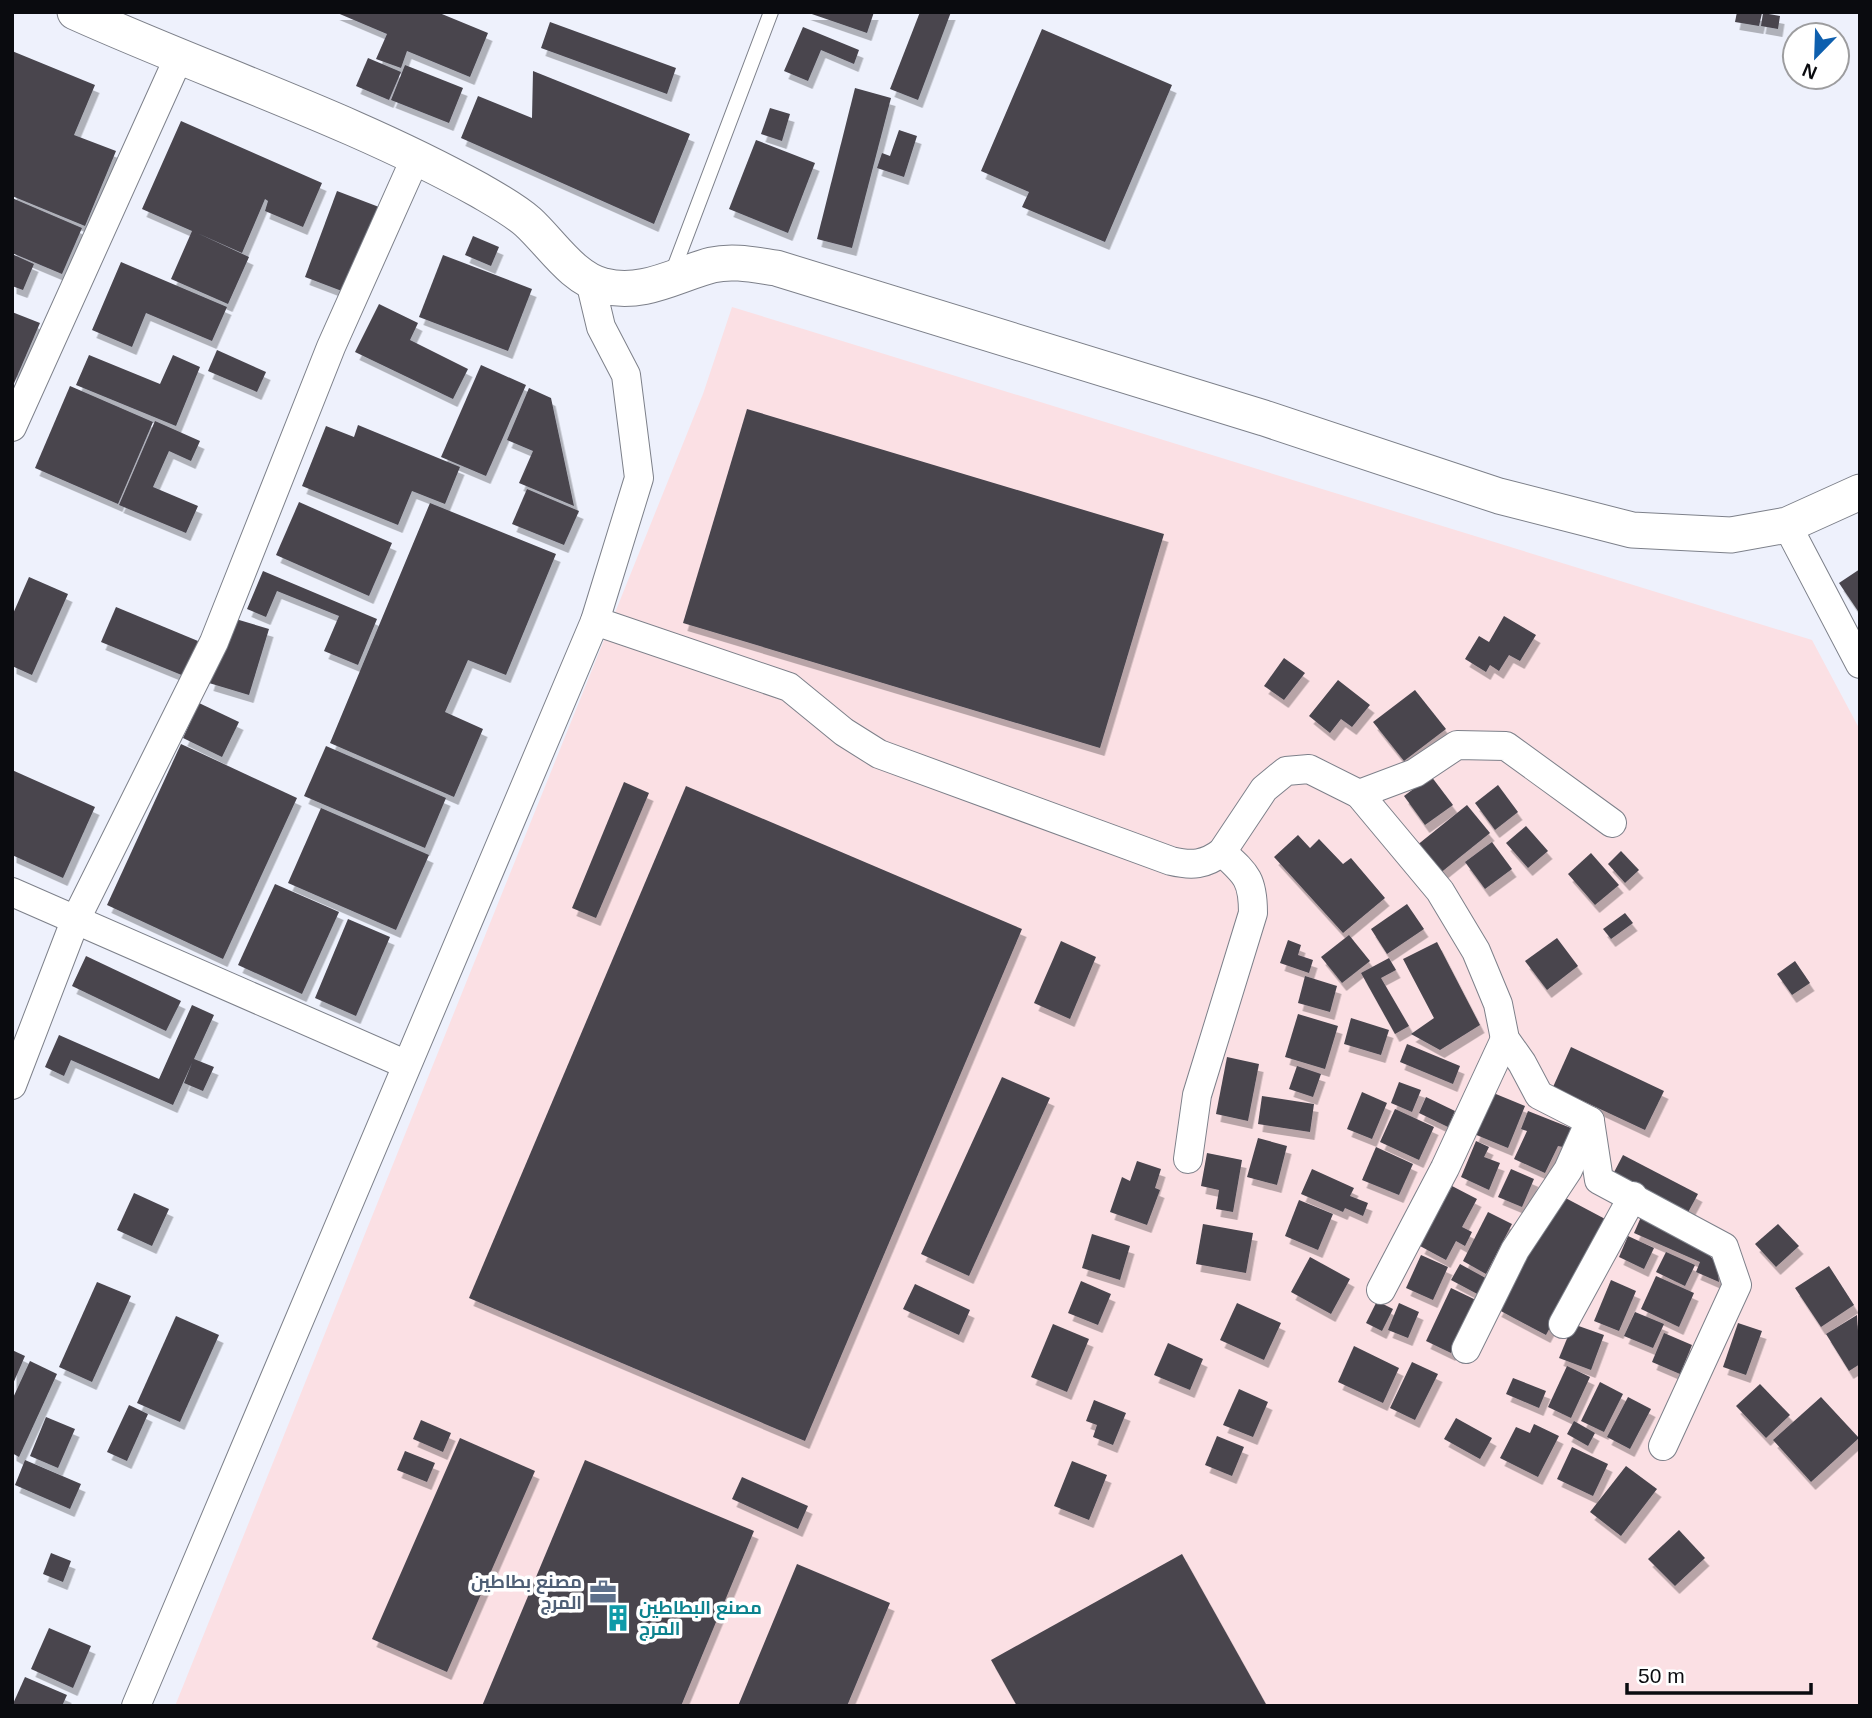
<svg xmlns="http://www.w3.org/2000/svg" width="1872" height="1718" font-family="Helvetica,Cairo,sans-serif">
  <defs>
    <filter id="shadow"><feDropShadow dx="4.5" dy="8" stdDeviation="0" flood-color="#0004"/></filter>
  </defs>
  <rect width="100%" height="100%" fill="#eef1fc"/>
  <path fill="#fbe0e4" d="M732 307 1812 640 1860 730V1706H175L703 394Z"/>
  <g fill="#48454e" filter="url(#shadow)">
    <path d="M335 12H437L488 33 470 77 407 51 401 68 376 59 387 34Z"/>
    <path d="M806 12H874L867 33Z"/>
    <path d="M920 12H951L918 100 890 89Z"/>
    <path d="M1737 12 1762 13 1759 26 1735 22Z"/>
    <path d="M1763 13 1780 16 1778 29 1761 26Z"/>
    <path d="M550 22 676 68 667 94 541 48Z"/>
    <path d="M803 27 859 50 854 64 821 50 808 81 784 71Z"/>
    <path d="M1042 29 1172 85 1105 242 1022 207 1029 192 981 171Z"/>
    <path d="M12 51 95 85 74 135 116 151 85 226 12 196Z"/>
    <path d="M368 58 401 72 389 100 356 86Z"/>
    <path d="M405 65 463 88 449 123 391 100Z"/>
    <path d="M533 71 690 134 654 224 461 138 478 96 532 118Z"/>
    <path d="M855 88 891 98 852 248 817 239Z"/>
    <path d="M770 108 790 114 782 141 761 134Z"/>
    <path d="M181 121 322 183 303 227 265 211 268 201 265 199 242 253 197 233 249 257 228 304 171 279 192 231 142 209Z"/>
    <path d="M899 130 917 136 904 177 877 168 882 153 890 156Z"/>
    <path d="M756 140 815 163 788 233 729 209Z"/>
    <path d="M337 191 379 207 347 293 305 277Z"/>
    <path d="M12 198 82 228 62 274 12 253Z"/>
    <path d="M473 236 499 247 491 266 465 255Z"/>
    <path d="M12 254 34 264 23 290 12 286Z"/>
    <path d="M443 255 532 289 508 351 419 317Z"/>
    <path d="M121 262 227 307 212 341 146 313 132 347 92 330Z"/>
    <path d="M379 304 418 323 410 340 468 369 453 399 355 352Z"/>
    <path d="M12 312 40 323 12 388Z"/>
    <path d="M217 350 266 372 257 392 208 371Z"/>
    <path d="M89 355 160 384 173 355 200 367 176 426 76 385Z"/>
    <path d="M481 365 526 385 486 476 441 457Z"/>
    <path d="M70 386 153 422 118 504 35 468Z"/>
    <path d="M529 388 551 398 574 506 519 483 533 451 507 440Z"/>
    <path d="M747 409 1164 534 1100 748 683 623Z"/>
    <path d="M155 421 200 441 191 461 169 451 153 487 198 506 186 533 119 505Z"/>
    <path d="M358 425 460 467 445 504 412 491 398 525 302 486 326 426 354 437Z"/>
    <path d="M527 489 579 511 564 545 512 524Z"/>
    <path d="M299 502 392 543 369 596 276 555Z"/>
    <path d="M430 503 556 554 506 675 468 660 445 712 483 729 454 797 330 743Z"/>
    <path d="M1860 569V614L1839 583Z"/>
    <path d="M263 571 377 619 358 665 324 651 339 616 277 591 266 617 247 609Z"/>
    <path d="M29 577 68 594 32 675 12 666V616Z"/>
    <path d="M116 607 198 641 184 676 101 642Z"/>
    <path d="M1504 616 1536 635 1520 661 1509 655 1499 671 1490 665 1486 672 1465 659 1479 636 1489 642Z"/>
    <path d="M229 617 269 629 249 695 209 683Z"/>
    <path d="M1284 658 1305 673 1284 700 1264 686Z"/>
    <path d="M1338 680 1370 705 1352 727 1341 719 1330 733 1309 716Z"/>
    <path d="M1415 690 1446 729 1404 761 1373 722Z"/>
    <path d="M199 703 239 722 222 757 183 738Z"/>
    <path d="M181 744 297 798 223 959 107 905Z"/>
    <path d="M326 746 446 798 425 848 304 796Z"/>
    <path d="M12 770 95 807 63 878 12 855Z"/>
    <path d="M1431 776 1453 805 1425 825 1404 796Z"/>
    <path d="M624 782 649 793 596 918 572 908Z"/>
    <path d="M1498 785 1518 812 1495 830 1475 803Z"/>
    <path d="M686 786 1022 929 805 1441 469 1298Z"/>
    <path d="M1467 805 1490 833 1439 874 1416 846Z"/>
    <path d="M321 808 429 855 396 930 288 883Z"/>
    <path d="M1526 826 1548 851 1528 868 1506 843Z"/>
    <path d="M1298 835 1310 848 1319 839 1343 864 1351 858 1385 898 1343 933 1274 857Z"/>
    <path d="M1492 842 1512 869 1485 889 1465 862Z"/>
    <path d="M1621 851 1639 870 1625 883 1608 864Z"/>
    <path d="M1591 853 1619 885 1595 905 1568 874Z"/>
    <path d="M275 884 339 912 302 994 238 965Z"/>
    <path d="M1407 904 1424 929 1387 954 1371 929Z"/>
    <path d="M1625 913 1633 923 1611 939 1603 929Z"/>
    <path d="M348 919 390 937 356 1016 315 998Z"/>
    <path d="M1349 935 1370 961 1342 983 1321 957Z"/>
    <path d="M1557 938 1578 966 1547 990 1525 961Z"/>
    <path d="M1288 940 1301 945 1298 955 1313 960 1309 973 1280 963Z"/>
    <path d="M1061 941 1096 957 1070 1019 1034 1003Z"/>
    <path d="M1437 942 1480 1025 1440 1050 1411 1034 1434 1018 1403 959Z"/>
    <path d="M86 956 181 1001 166 1031 72 986Z"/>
    <path d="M1389 958 1396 970 1381 978 1409 1026 1395 1034 1361 973Z"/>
    <path d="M1795 961 1810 983 1792 995 1777 974Z"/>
    <path d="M1305 976 1337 986 1330 1012 1298 1003Z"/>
    <path d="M192 1005 214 1015 194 1059 214 1067 203 1091 184 1083 192 1063 173 1105 71 1060 64 1076 45 1067 59 1035 159 1079Z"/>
    <path d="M1298 1014 1338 1026 1325 1069 1285 1057Z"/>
    <path d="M1351 1018 1389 1030 1381 1055 1344 1044Z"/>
    <path d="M1407 1044 1460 1066 1453 1084 1400 1062Z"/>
    <path d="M1571 1047 1664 1091 1645 1130 1553 1087Z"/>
    <path d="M1227 1057 1259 1064 1248 1121 1216 1114Z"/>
    <path d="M1297 1066 1321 1074 1313 1097 1289 1089Z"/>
    <path d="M1002 1077 1050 1098 969 1276 921 1254Z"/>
    <path d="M1399 1082 1421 1090 1412 1112 1391 1103Z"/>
    <path d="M1362 1092 1387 1103 1372 1139 1347 1129Z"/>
    <path d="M1491 1092 1525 1106 1508 1148 1474 1134Z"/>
    <path d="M1262 1096 1314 1104 1310 1132 1258 1124Z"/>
    <path d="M1426 1097 1455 1111 1448 1127 1419 1113Z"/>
    <path d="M1395 1109 1434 1127 1419 1160 1380 1142Z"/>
    <path d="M1528 1111 1576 1130 1568 1148 1558 1146 1545 1173 1514 1159 1527 1131 1521 1129Z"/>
    <path d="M1258 1138 1287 1146 1277 1185 1247 1177Z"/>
    <path d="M1476 1141 1489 1147 1484 1157 1500 1163 1489 1190 1461 1177Z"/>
    <path d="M1376 1147 1413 1164 1399 1195 1362 1180Z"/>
    <path d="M1207 1153 1242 1160 1233 1212 1216 1209 1219 1190 1201 1186Z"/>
    <path d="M1623 1155 1698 1194 1685 1218 1611 1178Z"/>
    <path d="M1137 1161 1161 1169 1155 1188 1160 1190 1147 1225 1110 1212 1122 1177 1130 1181Z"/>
    <path d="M1312 1169 1354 1188 1350 1196 1368 1203 1363 1216 1345 1208 1343 1212 1301 1194Z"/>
    <path d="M1511 1169 1534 1179 1522 1207 1498 1197Z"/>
    <path d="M1452 1186 1477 1199 1462 1227 1472 1232 1465 1246 1456 1241 1446 1260 1420 1246Z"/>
    <path d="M134 1193 169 1209 152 1246 117 1230Z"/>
    <path d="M1558 1194 1607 1220 1546 1335 1497 1309Z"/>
    <path d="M1299 1200 1333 1214 1318 1250 1285 1236Z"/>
    <path d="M1488 1212 1512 1224 1486 1274 1463 1261Z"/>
    <path d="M1641 1217 1698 1242 1717 1264 1719 1282 1696 1272 1700 1262 1634 1233Z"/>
    <path d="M1203 1224 1253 1233 1246 1273 1196 1264Z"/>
    <path d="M1778 1224 1799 1246 1776 1267 1755 1244Z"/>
    <path d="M1092 1234 1130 1246 1120 1280 1082 1268Z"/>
    <path d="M1628 1236 1654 1248 1644 1269 1619 1257Z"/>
    <path d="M1666 1252 1695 1265 1685 1286 1656 1272Z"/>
    <path d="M1421 1255 1448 1267 1433 1300 1406 1288Z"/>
    <path d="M1310 1257 1350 1279 1331 1314 1291 1292Z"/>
    <path d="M1460 1264 1491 1281 1483 1297 1451 1280Z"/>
    <path d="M1829 1266 1854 1305 1821 1327 1795 1288Z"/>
    <path d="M1656 1276 1694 1293 1679 1327 1641 1309Z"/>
    <path d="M1611 1280 1636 1291 1619 1331 1594 1321Z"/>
    <path d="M1081 1281 1111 1294 1098 1325 1068 1313Z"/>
    <path d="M97 1282 131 1296 92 1382 59 1367Z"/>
    <path d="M915 1284 970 1310 959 1335 903 1309Z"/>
    <path d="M1451 1288 1476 1300 1451 1353 1426 1341Z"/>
    <path d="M1377 1301 1393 1309 1382 1331 1366 1323Z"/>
    <path d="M1237 1303 1281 1323 1264 1360 1220 1340Z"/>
    <path d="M1399 1303 1419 1312 1408 1338 1388 1330Z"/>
    <path d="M1635 1312 1664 1324 1653 1348 1624 1336Z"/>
    <path d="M1857 1315 1860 1364 1849 1371 1826 1334Z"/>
    <path d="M176 1316 219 1335 180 1422 137 1403Z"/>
    <path d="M1738 1323 1762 1331 1746 1375 1723 1367Z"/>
    <path d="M1053 1324 1089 1339 1067 1392 1031 1377Z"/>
    <path d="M1573 1324 1604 1335 1591 1370 1559 1358Z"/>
    <path d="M1664 1333 1692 1345 1680 1374 1652 1362Z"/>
    <path d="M1168 1343 1203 1359 1190 1390 1154 1375Z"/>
    <path d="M1354 1346 1399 1368 1383 1403 1338 1382Z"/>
    <path d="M12 1350 25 1356 12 1386Z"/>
    <path d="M30 1361 57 1374 19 1457 12 1453V1400Z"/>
    <path d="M1412 1362 1438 1374 1415 1420 1390 1408Z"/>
    <path d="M1567 1366 1590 1377 1571 1418 1548 1407Z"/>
    <path d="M1513 1378 1546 1391 1539 1408 1506 1394Z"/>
    <path d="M1600 1382 1623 1394 1604 1432 1581 1421Z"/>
    <path d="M1760 1384 1790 1415 1766 1438 1736 1406Z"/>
    <path d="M1239 1389 1268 1402 1253 1437 1223 1425Z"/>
    <path d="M1628 1397 1651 1409 1630 1449 1607 1437Z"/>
    <path d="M1821 1397 1859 1438 1811 1482 1773 1440Z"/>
    <path d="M1094 1400 1126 1413 1113 1445 1093 1437 1097 1425 1086 1421Z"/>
    <path d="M129 1405 148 1414 127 1461 107 1452Z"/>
    <path d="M46 1417 75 1429 58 1468 30 1456Z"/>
    <path d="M1456 1418 1492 1438 1480 1459 1444 1439Z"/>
    <path d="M421 1420 451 1433 443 1452 413 1439Z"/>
    <path d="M1574 1421 1595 1433 1588 1446 1567 1434Z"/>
    <path d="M1534 1424 1559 1436 1538 1477 1500 1458 1516 1427 1530 1433Z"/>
    <path d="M1217 1436 1244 1447 1232 1476 1205 1465Z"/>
    <path d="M460 1438 535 1471 447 1672 372 1639Z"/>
    <path d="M1572 1447 1608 1464 1593 1496 1557 1479Z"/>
    <path d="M405 1451 435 1463 427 1482 397 1470Z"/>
    <path d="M25 1460 81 1484 70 1509 15 1485Z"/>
    <path d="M585 1460 754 1531 681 1706H482Z"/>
    <path d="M1072 1461 1107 1475 1089 1520 1054 1506Z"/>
    <path d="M1626 1466 1657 1489 1621 1536 1590 1512Z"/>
    <path d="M742 1477 808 1506 798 1529 732 1499Z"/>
    <path d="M1679 1530 1705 1558 1675 1586 1648 1559Z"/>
    <path d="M51 1553 71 1561 63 1582 43 1574Z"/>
    <path d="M1182 1554 1267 1706H1017L991 1660Z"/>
    <path d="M797 1564 890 1603 847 1706H738Z"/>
    <path d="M49 1628 91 1646 73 1688 31 1669Z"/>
    <path d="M25 1677 67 1695 62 1706H12Z"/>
  </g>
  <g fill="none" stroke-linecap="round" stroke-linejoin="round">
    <defs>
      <path id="service" d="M671 276 771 12"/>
      <g id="minor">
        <path d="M12 427 178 59"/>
        <path d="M1787 525 1860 664"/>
        <path d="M595 621 789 687 844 732 879 754 1171 861C1192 866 1205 865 1222 852L1264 789 1286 771 1309 769 1359 794 1440 891 1476 951 1498 1004 1505 1039 1522 1063 1539 1095 1590 1121 1599 1180 1724 1247 1737 1285 1663 1446"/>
        <path d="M1359 794 1415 773 1457 745 1506 746 1612 823"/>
        <path d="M12 892 405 1064"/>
        <path d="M12 1085 75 921 214 642 331 347 415 159"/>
        <path d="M1188 1159 1197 1095 1253 913C1253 879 1246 874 1222 852"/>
        <path d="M1381 1290 1445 1168 1505 1039"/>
        <path d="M1563 1324 1633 1196"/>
        <path d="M1466 1349 1515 1250 1568 1170 1590 1121"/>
        <path d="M136 1706 595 621 639 478 626 375 601 327 590 281"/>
      </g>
      <path id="tertiary" d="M75 12C208 72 351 119 479 190 496 200 513 209 528 222 551 243 573 279 604 286 643 296 677 274 712 265 733 260 755 265 776 268L1264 418 1499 496 1632 530 1731 535 1787 525 1860 492"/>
    </defs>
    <use href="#service" stroke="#7d808a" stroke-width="16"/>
    <use href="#minor" stroke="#7d808a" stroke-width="30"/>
    <use href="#tertiary" stroke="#7d808a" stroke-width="37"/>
    <use href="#service" stroke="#fff" stroke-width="14"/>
    <use href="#minor" stroke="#fff" stroke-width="28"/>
    <use href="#tertiary" stroke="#fff" stroke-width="35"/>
  </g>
  <defs>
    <symbol id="office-bare" viewBox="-9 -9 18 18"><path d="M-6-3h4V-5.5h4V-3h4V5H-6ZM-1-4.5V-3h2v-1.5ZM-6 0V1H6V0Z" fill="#5c6f8a" stroke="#fff" stroke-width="2.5" paint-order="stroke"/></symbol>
    <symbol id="building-bare" viewBox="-9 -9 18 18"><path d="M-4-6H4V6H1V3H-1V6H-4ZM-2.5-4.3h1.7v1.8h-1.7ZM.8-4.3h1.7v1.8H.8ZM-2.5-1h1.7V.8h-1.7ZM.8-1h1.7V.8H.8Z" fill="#0f9aa8" stroke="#fff" stroke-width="2.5" paint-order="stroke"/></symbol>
  </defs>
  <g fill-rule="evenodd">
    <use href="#office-bare" x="584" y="1573" width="38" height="38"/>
    <use href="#building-bare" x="599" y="1599" width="38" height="38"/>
  </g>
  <g text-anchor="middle" stroke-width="7" stroke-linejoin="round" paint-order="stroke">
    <g font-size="18" font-weight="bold" fill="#4e5e75" stroke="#fff" text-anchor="end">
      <text x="582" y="1588">مصنع بطاطين<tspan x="582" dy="21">المرج</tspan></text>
    </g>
    <g font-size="18" font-weight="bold" fill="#0d838f" stroke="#fff" text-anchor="start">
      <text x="639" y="1614">مصنع البطاطين<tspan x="639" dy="21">المرج</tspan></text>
    </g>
  </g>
  <rect width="1872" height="1718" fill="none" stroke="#0a0b0f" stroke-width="28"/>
  <g transform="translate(1816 56) rotate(203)"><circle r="33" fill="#ffffff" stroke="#9d9d9f" stroke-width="2"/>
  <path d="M0-5L12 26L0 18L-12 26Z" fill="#0e5fae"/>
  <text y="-10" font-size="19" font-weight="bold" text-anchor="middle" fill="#0a0b0f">N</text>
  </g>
  <path d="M1627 1683v10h184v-10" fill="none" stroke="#0a0b0f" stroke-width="3.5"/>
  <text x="1638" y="1683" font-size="21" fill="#0a0b0f" stroke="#ffffff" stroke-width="5" paint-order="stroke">50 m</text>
</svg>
